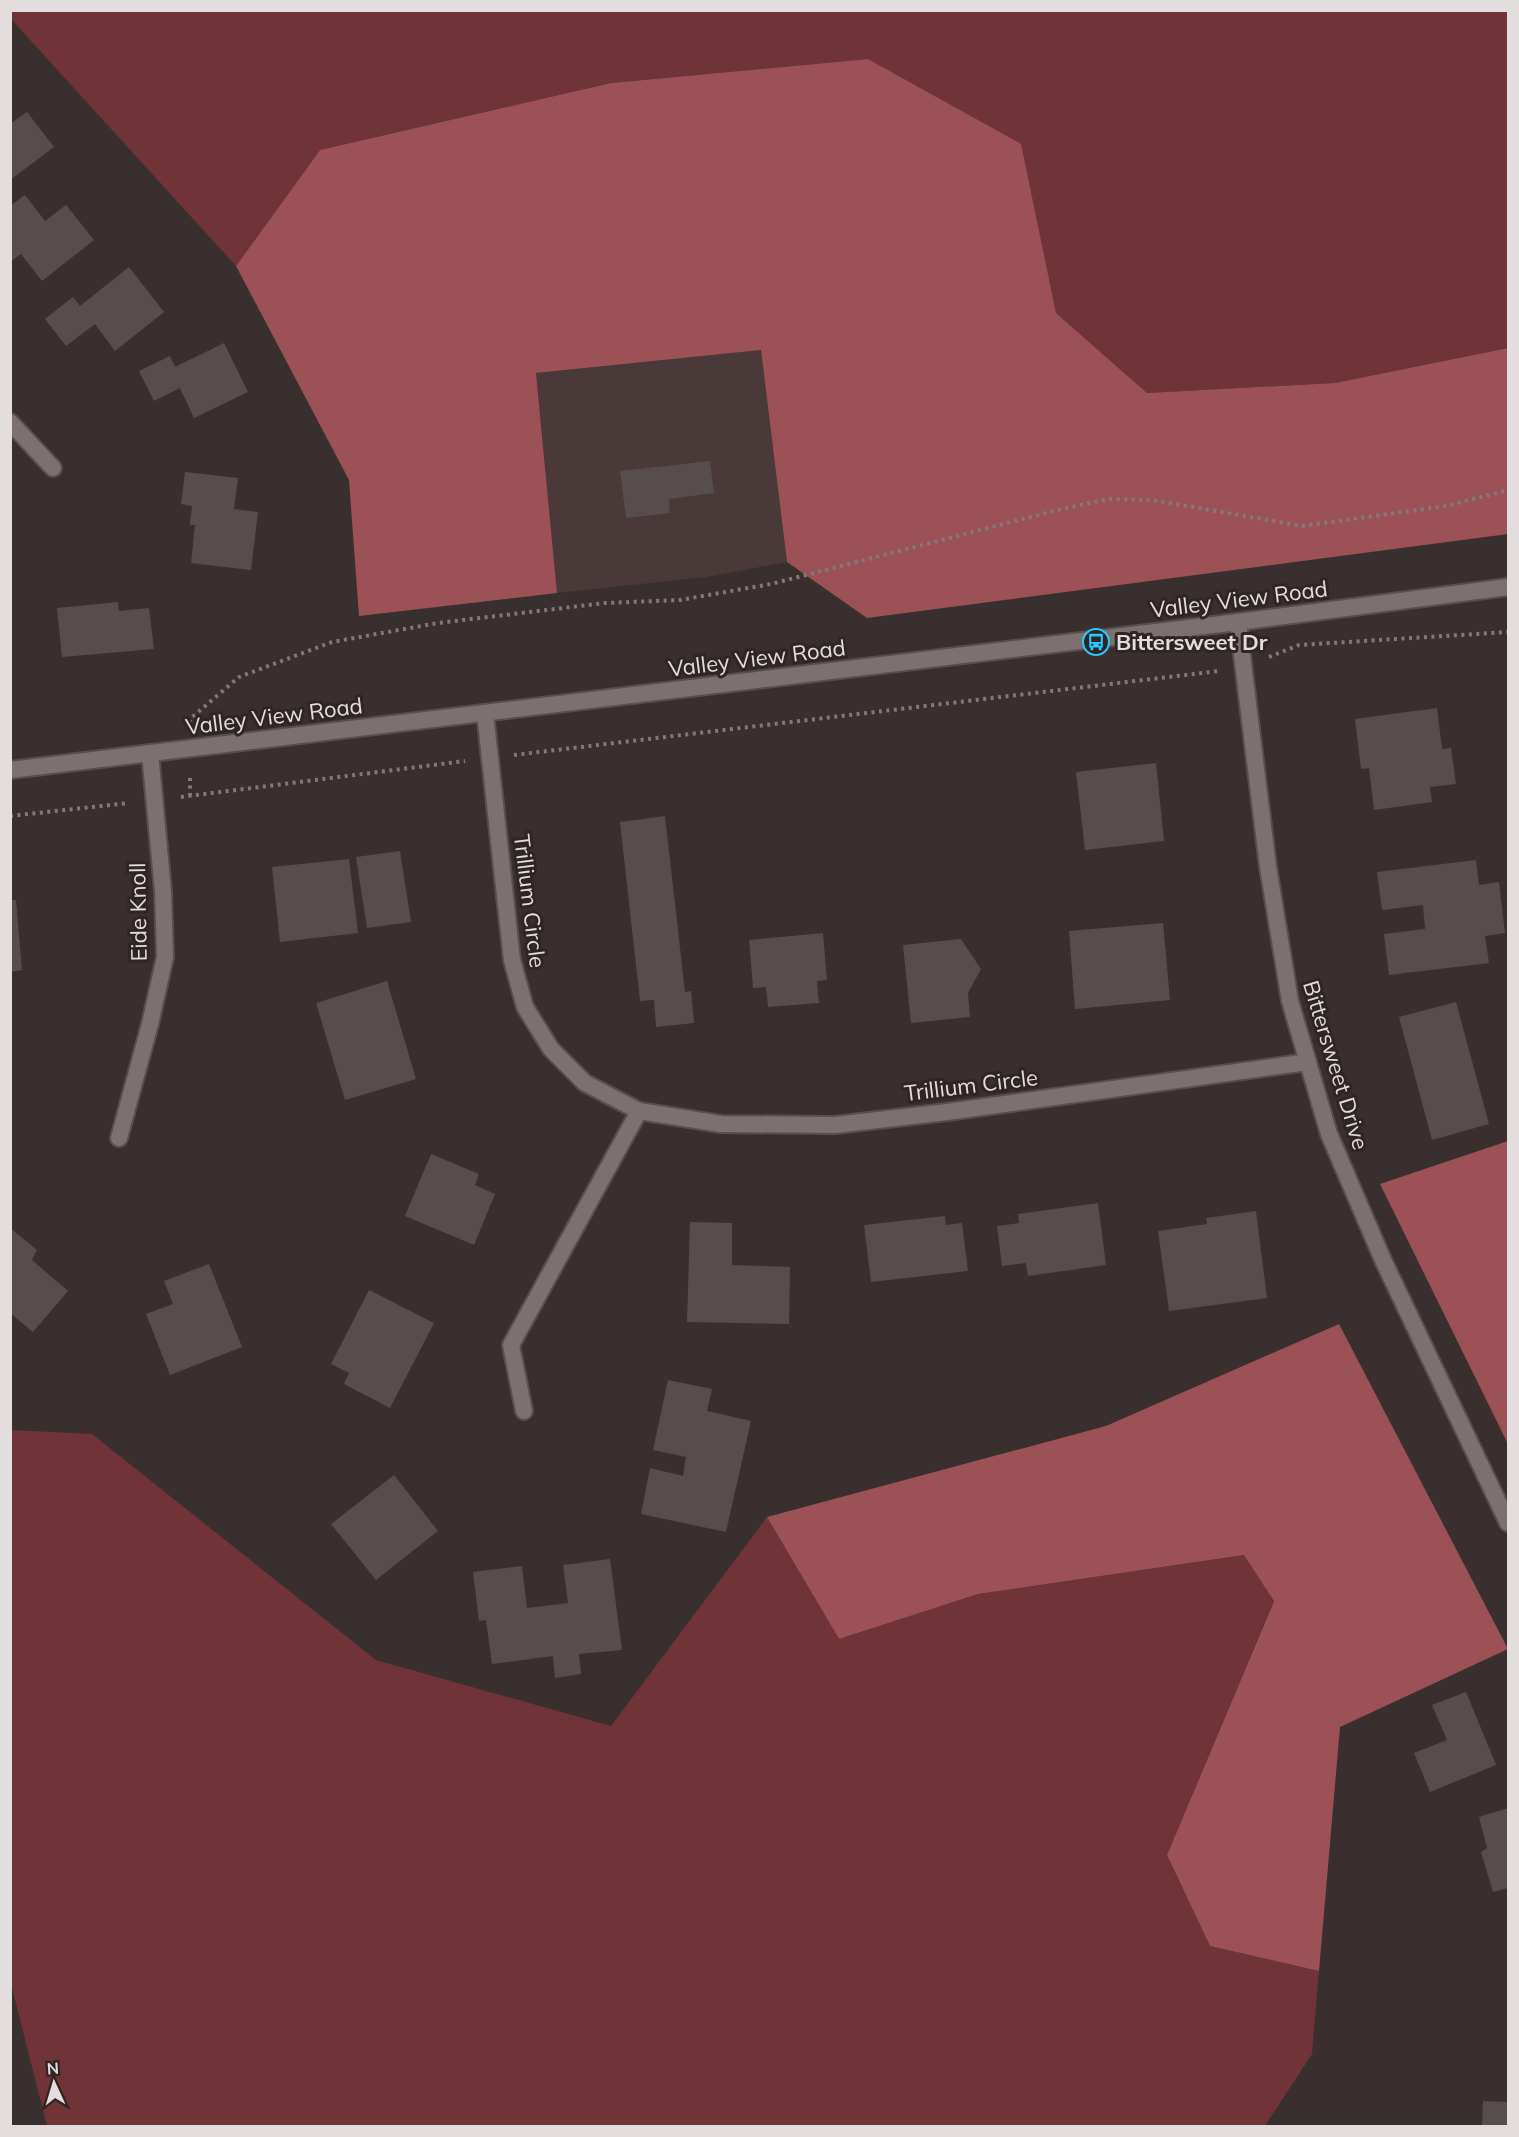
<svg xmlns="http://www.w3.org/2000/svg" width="1519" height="2137" font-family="Mulish,sans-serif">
  <rect width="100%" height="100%" fill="#3a2f2f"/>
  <path fill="#4a3939" d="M761 350 787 562 706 577 557 593 536 373Z"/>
  <g fill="#703338">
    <path d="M11 10 1508 11V348L1335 383 1147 393 1056 313 1020 144 868 59 611 83 320 150 236 266 11 19Z"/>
    <path d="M10 1430 92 1434 376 1660 611 1726 767 1517 839 1639 978 1594 1244 1555 1274 1600 1167 1855 1210 1946 1319 1971 1312 2054 1265 2126H47L10 1980Z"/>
  </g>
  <g fill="#9c5156">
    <path d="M868 59 1021 144 1056 313 1147 393 1335 383 1508 348V534L867 618 787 562 761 350 536 373 557 593 359 616 349 480 236 266 320 150 611 83Z"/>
    <path d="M1508 1141V1444L1380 1184Z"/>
    <path d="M1339 1324 1508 1649 1340 1727 1319 1971 1210 1946 1167 1855 1274 1601 1244 1555 978 1594 839 1639 767 1517 1106 1426Z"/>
  </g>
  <g fill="#584d4d">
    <path d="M27 112 54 147 10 180V124Z"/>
    <path d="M25 195 45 221 66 205 94 240 42 281 21 254 10 262V206Z"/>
    <path d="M129 267 164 312 115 351 95 324 66 346 45 319 73 297 80 306Z"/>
    <path d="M224 343 248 392 194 418 180 388 154 401 139 371 170 356 175 367Z"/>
    <path d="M710 461 714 493 669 499 670 513 626 518 620 471Z"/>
    <path d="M185 472 238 478 234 509 258 512 251 570 191 563 195 525H190L192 506 181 504Z"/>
    <path d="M118 602 119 611 149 608 154 649 62 657 57 608Z"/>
    <path d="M1437 708 1442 749 1451 748 1456 784 1430 787 1432 802 1374 810 1369 768 1361 769 1355 719Z"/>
    <path d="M1156 763 1164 841 1085 850 1076 772Z"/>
    <path d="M665 816 685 992 691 991 694 1023 656 1027 654 1000 640 1001 620 822Z"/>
    <path d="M400 851 411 922 367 928 356 857Z"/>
    <path d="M349 859 358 933 280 942 272 867Z"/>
    <path d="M1476 860 1479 885 1499 882 1505 933 1485 936 1489 963 1389 975 1384 934 1425 929 1423 905 1382 910 1377 872Z"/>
    <path d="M10 900H16L22 970 10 972Z"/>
    <path d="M1163 923 1170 1000 1075 1009 1069 931Z"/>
    <path d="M823 933 827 980 817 981 819 1003 768 1007 766 987 753 988 749 940Z"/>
    <path d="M961 939 981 969 968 993 970 1017 911 1023 903 945Z"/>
    <path d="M387 981 416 1079 345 1100 316 1003Z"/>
    <path d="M1456 1002 1489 1124 1432 1140 1399 1017Z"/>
    <path d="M431 1154 479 1174 475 1185 495 1194 474 1245 405 1216Z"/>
    <path d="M1098 1203 1106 1265 1028 1276 1026 1263 1002 1266 997 1226 1019 1223 1018 1214Z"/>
    <path d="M1256 1211 1267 1298 1169 1311 1158 1231 1207 1224 1206 1218Z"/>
    <path d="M945 1216 946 1225 962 1223 968 1271 871 1282 864 1225Z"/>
    <path d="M690 1222 732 1223V1265L790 1267 789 1324 687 1322Z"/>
    <path d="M10 1228 37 1250 32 1260 68 1291 33 1332 10 1313Z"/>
    <path d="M209 1264 242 1347 170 1375 146 1314 173 1304 164 1281Z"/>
    <path d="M369 1290 434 1323 390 1408 344 1384 349 1373 331 1364Z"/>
    <path d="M668 1380 712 1389 707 1411 751 1421 726 1532 641 1514 650 1468 683 1476 686 1457 653 1450Z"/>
    <path d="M394 1475 438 1531 376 1580 331 1524Z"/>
    <path d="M610 1559 622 1650 579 1654 581 1674 555 1678 553 1656 492 1664 486 1620 479 1621 473 1572 522 1566 527 1608 568 1603 563 1565Z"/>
    <path d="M1466 1692 1496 1765 1430 1792 1414 1753 1447 1740 1432 1705Z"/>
    <path d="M1508 1808V1888L1493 1892 1481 1852 1487 1848 1479 1817Z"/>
    <path d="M1483 2101 1508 2102V2126H1482Z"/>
  </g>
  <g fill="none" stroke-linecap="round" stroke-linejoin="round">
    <defs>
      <g id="minor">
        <path d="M10 422 53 468"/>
        <path d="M1238 622 1268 867 1290 1001 1329 1134 1383 1260 1508 1523"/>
        <path d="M485 713 512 960 525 1007 551 1049 585 1083 639 1111 721 1124 835 1125 947 1112 1308 1062"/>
        <path d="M119 1138 150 1024 165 957 163 891 150 753"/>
        <path d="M524 1411 511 1345 639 1111"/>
      </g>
      <path id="secondary" d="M10 770 1238 622 1508 587"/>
    </defs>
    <use href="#minor" stroke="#584e4e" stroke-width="20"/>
    <use href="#secondary" stroke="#584e4e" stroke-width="20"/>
    <g stroke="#827979" stroke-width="4" stroke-dasharray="3 4.5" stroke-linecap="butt">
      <path d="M1269 657 1299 645 1508 632"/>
      <path d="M190 723V719L239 677 332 642 438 623 605 603 680 600 771 584 1062 509 1108 499 1153 500 1302 526 1446 506 1508 490"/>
      <path d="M514 755 1219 671"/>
      <path d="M190 796V775"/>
      <path d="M181 797 465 761"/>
      <path d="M10 816 129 803"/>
    </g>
    <use href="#minor" stroke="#7c7070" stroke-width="16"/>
    <use href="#secondary" stroke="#7c7070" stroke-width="16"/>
  </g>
  <defs>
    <symbol id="bus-ring" viewBox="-11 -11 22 22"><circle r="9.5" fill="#302525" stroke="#24c9fe" stroke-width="1.5"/><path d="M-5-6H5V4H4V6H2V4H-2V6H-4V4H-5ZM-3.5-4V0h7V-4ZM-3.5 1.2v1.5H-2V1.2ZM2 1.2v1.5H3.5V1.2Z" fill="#24c9fe"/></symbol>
  </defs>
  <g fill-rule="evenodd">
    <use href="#bus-ring" x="1081" y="627" width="30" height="30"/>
  </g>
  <g text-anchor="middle" stroke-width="6" stroke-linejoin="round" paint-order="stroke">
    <g font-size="22" fill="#e4dddd" stroke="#302525">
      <text transform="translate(1239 599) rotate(-7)" y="8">Valley View Road</text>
      <text transform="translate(757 658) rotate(-7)" y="8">Valley View Road</text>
      <text transform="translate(274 716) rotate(-7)" y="8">Valley View Road</text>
      <text transform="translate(530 901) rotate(83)" y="8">Trillium Circle</text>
      <text transform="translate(138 912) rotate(-91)" y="8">Eide Knoll</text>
      <text transform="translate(1336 1065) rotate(73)" y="8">Bittersweet Drive</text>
      <text transform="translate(971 1085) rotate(-7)" y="8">Trillium Circle</text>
    </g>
    <g font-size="22" font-weight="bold" fill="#e4dddd" stroke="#302525" text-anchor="start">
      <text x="1116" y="650">Bittersweet Dr</text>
    </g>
  </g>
  <rect width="1519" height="2137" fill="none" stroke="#e4dddd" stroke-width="24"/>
  <g transform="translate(54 2083) rotate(356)" stroke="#302525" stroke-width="4.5" paint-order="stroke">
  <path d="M0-4.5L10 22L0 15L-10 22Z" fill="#e4dddd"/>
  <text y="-9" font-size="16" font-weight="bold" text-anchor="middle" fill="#e4dddd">N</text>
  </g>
</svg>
